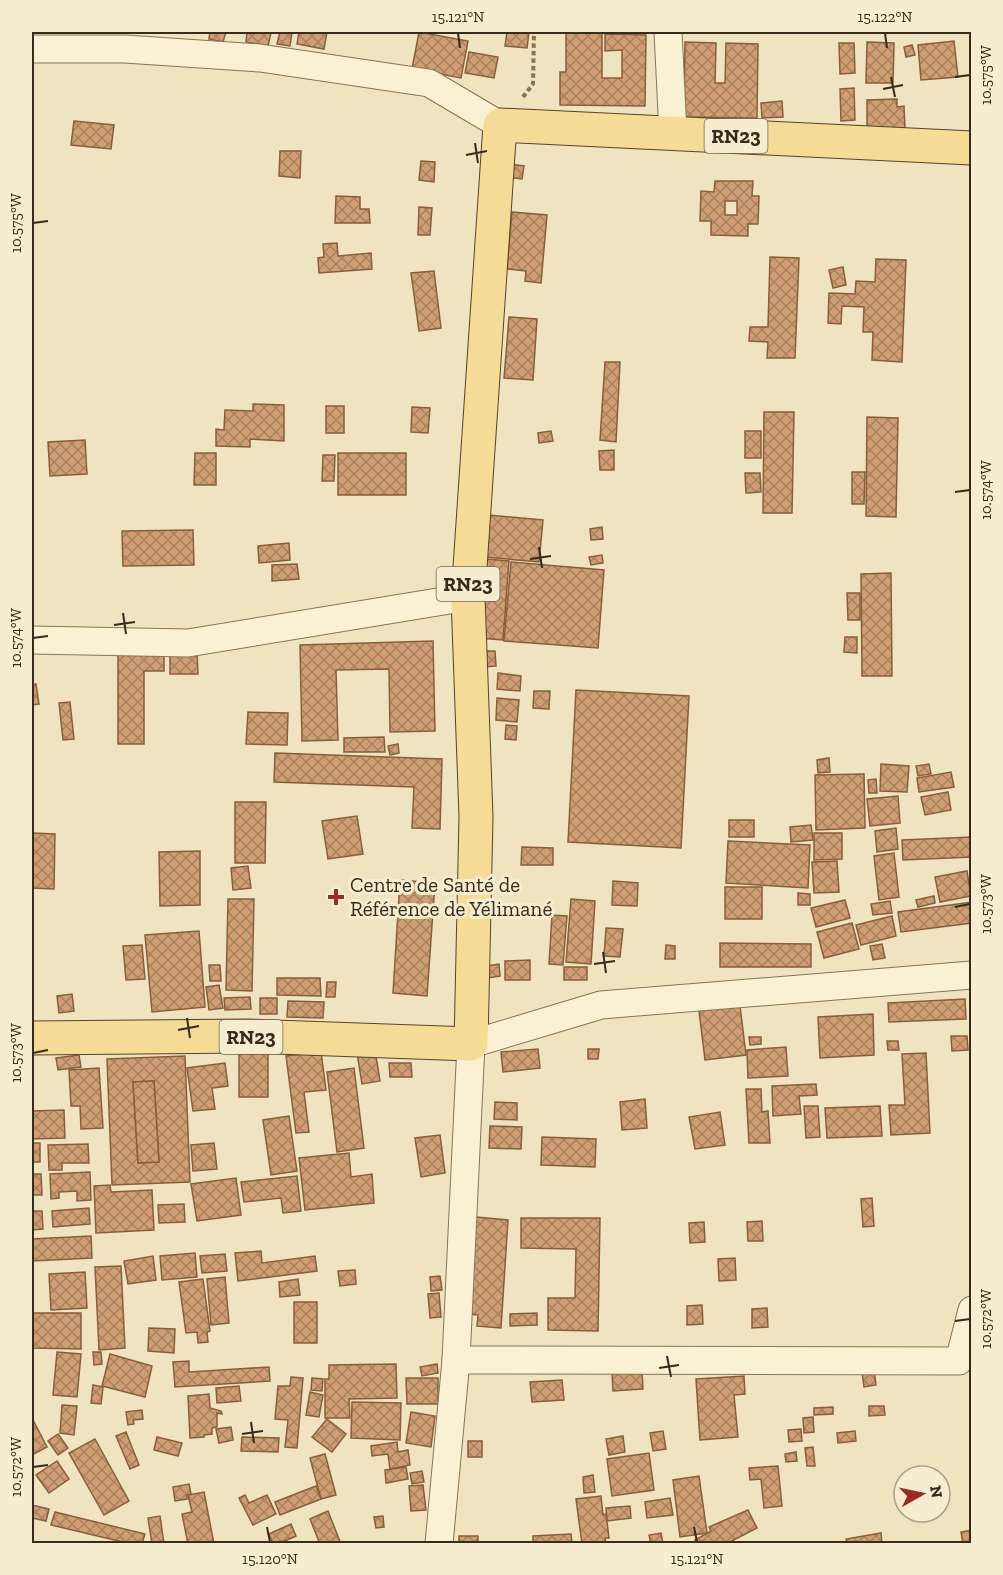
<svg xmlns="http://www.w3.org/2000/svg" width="1003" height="1575" font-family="'Zilla Slab',serif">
  <defs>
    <pattern id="building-cross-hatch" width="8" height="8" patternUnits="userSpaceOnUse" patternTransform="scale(1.5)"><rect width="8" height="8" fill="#cf9e74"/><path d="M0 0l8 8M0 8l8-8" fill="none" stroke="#a9815e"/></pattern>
  </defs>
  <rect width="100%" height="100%" fill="#efe3c0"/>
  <g fill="url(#building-cross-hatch)" stroke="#895e3c" stroke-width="1.5" fill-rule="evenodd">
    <path d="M210 32H226L223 42 209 39Z"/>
    <path d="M247 32 271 33 268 46 246 42Z"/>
    <path d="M280 32H292L290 46 277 44Z"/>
    <path d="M299 32H327L324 49 297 44Z"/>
    <path d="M419 32 468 41 461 78 412 69Z"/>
    <path d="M507 32H529L527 48 505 46Z"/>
    <path d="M566 32H602V78H622V50L605 51V34L646 35 645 106 560 105V72H566Z"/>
    <path d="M954 41 958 77 921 80 918 45Z"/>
    <path d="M685 42 716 43 715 83H725L726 43 758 44 757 118 684 117Z"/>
    <path d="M867 42 894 43 893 83H866Z"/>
    <path d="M839 43H854L855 73 840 74Z"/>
    <path d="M912 45 915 55 906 57 904 47Z"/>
    <path d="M469 52 498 57 494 78 465 73Z"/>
    <path d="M854 88 855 120 841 121 840 89Z"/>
    <path d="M897 99V107L904 106 905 129 867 130V100Z"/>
    <path d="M782 101 783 117 762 118 761 103Z"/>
    <path d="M74 121 114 125 111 149 71 145Z"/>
    <path d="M280 151H301L300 178 279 176Z"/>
    <path d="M421 161 435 162 434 182 419 180Z"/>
    <path d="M509 164 524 166 522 179 507 177Z"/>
    <path d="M715 181H753L752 196H759L758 224H748V236L711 235V221H700L701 191 714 192ZM725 201H737V215H725Z"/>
    <path d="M336 196 360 197V209H369L370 223H335Z"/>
    <path d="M419 207 432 208 430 235H418Z"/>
    <path d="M512 212 547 215 541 283 525 281 526 271 507 269Z"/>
    <path d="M337 243 338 256 371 253 372 269 319 273 318 258 324 257 323 244Z"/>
    <path d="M770 257 799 258 795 358H767L768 342 749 341 750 327H768Z"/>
    <path d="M876 259 906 260 902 362 872 360 873 332H863L864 307 842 306 841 324 828 323 829 293 855 294 856 281 875 282Z"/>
    <path d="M843 267 846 285 833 288 829 270Z"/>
    <path d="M434 271 441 328 419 331 411 273Z"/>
    <path d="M509 317 537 319 533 380 504 378Z"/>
    <path d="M605 362H620L616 442 600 440Z"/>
    <path d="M253 404 284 405V441L250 439V447L216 446V429L224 430 225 410 253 411Z"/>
    <rect x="326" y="406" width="18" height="27"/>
    <path d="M412 407 430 408 428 433 411 432Z"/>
    <path d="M764 412H794L792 513H763Z"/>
    <path d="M867 417 898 418 896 517 866 516Z"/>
    <path d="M551 431 553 441 539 443 538 433Z"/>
    <rect x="745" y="431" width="16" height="27"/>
    <path d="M85 440 87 474 50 476 48 442Z"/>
    <path d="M614 450V470H600L599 451Z"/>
    <path d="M195 453H216V485H194Z"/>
    <rect x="338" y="453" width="68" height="42"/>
    <path d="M323 455H335L334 481H322Z"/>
    <path d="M852 472H865L864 504H852Z"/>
    <path d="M745 473H760L761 492 746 493Z"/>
    <path d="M488 515 543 520 539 562 485 557Z"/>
    <path d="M602 527 603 539 591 540 590 529Z"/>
    <path d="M193 530 194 565 123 566 122 531Z"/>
    <path d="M289 543 290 560 259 563 258 546Z"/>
    <path d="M602 555 603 563 591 565 589 557Z"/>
    <path d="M485 559 509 561 503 640 478 638Z"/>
    <path d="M511 562 604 570 598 648 504 641Z"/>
    <path d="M297 564 299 579 272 581V565Z"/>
    <path d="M891 573 892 676H862L861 574Z"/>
    <path d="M847 593H860V620H848Z"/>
    <path d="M845 637H857V653L844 652Z"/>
    <path d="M433 641 435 731 390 732 389 669 336 670 338 740 302 741 300 645Z"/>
    <path d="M170 651H197L198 674H170Z"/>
    <path d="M480 651H495L496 666 481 667Z"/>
    <path d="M118 652H164V671H144V744H118Z"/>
    <path d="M498 673 521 676 520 691 497 689Z"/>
    <path d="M36 684 39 704 32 705V685Z"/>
    <path d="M576 690 689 696 681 848 568 842Z"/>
    <path d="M534 691H550L549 709 533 708Z"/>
    <path d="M497 698 519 700 517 722 496 720Z"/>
    <path d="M70 702 74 739 63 740 59 703Z"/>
    <path d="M248 712 288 713 287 745 246 744Z"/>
    <path d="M506 725 517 726 516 740 505 739Z"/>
    <path d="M384 737 385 752H344V738Z"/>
    <path d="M398 744 399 753 390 755 388 746Z"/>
    <path d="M275 753 442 759 440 829 412 828 414 787 274 782Z"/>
    <path d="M829 758 830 772 818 773 817 760Z"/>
    <path d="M881 764 909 766 907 792 880 791Z"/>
    <path d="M929 764 931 774 918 776 916 766Z"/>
    <path d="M951 772 954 787 919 792 917 778Z"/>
    <path d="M864 774 865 828 816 830 815 775Z"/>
    <path d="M876 779 877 793H869L868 780Z"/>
    <path d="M948 792 951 810 925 815 921 797Z"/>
    <path d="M898 796 900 823 870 826 867 799Z"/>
    <path d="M235 802H266L265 863H235Z"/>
    <path d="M357 816 363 854 328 859 322 821Z"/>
    <rect x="729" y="820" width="25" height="17"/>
    <path d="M811 825 813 840 791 842 790 827Z"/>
    <path d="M896 828 898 849 877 852 875 831Z"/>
    <path d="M32 833 55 834 54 889 32 888Z"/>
    <path d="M814 833H842V859L814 860Z"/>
    <path d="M972 837V857L903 860 902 840Z"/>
    <path d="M728 841 810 845 808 888 726 883Z"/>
    <path d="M522 847 553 848V865H521Z"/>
    <path d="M200 851V905L160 906 159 852Z"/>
    <path d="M894 853 899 897 879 900 874 856Z"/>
    <path d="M837 861 839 892 814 893 812 862Z"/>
    <path d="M248 866 251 888 233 890 231 868Z"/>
    <path d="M967 871 971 896 940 902 935 877Z"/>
    <path d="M400 880 435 883 427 996 393 993Z"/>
    <path d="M613 881 638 883 637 906 612 905Z"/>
    <rect x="725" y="887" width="37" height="32"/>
    <path d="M798 893 810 894V905H798Z"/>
    <path d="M934 896 935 903 918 907 916 900Z"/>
    <path d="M228 899H254L252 991 226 990Z"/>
    <path d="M571 899 595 901 591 964 566 962Z"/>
    <path d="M845 900 850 918 816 927 811 908Z"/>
    <path d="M890 901 892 913 873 915 871 904Z"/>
    <path d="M972 902V923L901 932 898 912Z"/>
    <path d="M552 915 567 916 563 965 549 964Z"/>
    <path d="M892 916 896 936 861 945 856 925Z"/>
    <path d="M852 923 859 949 824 958 817 932Z"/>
    <path d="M606 928 623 929 620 957 604 956Z"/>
    <path d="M199 931 205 1007 152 1012 145 935Z"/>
    <path d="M720 943 811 944V967H720Z"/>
    <path d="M882 944 885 958 873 960 870 946Z"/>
    <path d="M142 945 145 979 126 980 123 946Z"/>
    <path d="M666 945 675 946V959H665Z"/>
    <path d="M530 960V980H505V961Z"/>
    <path d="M499 964 500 976 488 978 487 966Z"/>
    <path d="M209 965H220L221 981H210Z"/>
    <rect x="564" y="967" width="23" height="13"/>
    <path d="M277 978H320L321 996 277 995Z"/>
    <path d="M327 982H336L335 997H326Z"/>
    <path d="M219 985 223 1008 209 1010 206 987Z"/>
    <path d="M72 994 74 1011 59 1013 57 996Z"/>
    <path d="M250 997 251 1009 225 1010 224 998Z"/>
    <rect x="260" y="998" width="17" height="16"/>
    <path d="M965 999 966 1019 889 1022 888 1003Z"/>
    <path d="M288 1001 324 1002 323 1018 287 1017Z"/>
    <path d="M740 1006 746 1055 705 1060 699 1011Z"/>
    <path d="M873 1014 874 1055 820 1058 818 1017Z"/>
    <path d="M951 1036H967L968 1050 952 1051Z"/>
    <path d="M749 1037H761V1044L750 1045Z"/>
    <path d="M887 1041H898L899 1050H888Z"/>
    <path d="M786 1047 788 1076 748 1078 747 1050Z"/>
    <path d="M538 1049 540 1068 503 1072 501 1052Z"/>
    <path d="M588 1049H599L598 1059H588Z"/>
    <path d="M375 1050 380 1081 362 1084 357 1053Z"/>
    <path d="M321 1052 326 1090 304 1092 309 1132 296 1133 286 1056Z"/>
    <path d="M926 1053 930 1133 891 1135 889 1105H905L902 1054Z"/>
    <rect x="239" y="1054" width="29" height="43"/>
    <path d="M79 1055 81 1067 58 1070 56 1058Z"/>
    <path d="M185 1056 190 1182 112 1185 107 1059ZM154 1081 159 1162 138 1163 133 1082Z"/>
    <path d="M225 1063 228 1086 212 1088 215 1109 193 1111 187 1068Z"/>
    <path d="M389 1063H411L412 1077H390Z"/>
    <path d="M99 1068 103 1128 81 1129 80 1106H71L69 1070Z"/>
    <path d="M354 1068 364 1148 337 1152 327 1072Z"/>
    <path d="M154 1081 159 1162 138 1163 133 1082Z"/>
    <path d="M816 1084 817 1095 799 1096 801 1114 773 1116 772 1086Z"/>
    <path d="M746 1089H761L762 1112 768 1111 770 1143H749Z"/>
    <path d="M645 1099 647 1128 622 1130 620 1102Z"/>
    <path d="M495 1102 517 1103V1120L494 1119Z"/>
    <path d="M804 1106H818L820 1137 806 1138Z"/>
    <path d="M880 1106 882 1136 827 1138 825 1108Z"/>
    <path d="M64 1110 65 1138 32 1139V1111Z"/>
    <path d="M720 1112 725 1145 695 1149 689 1117Z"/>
    <path d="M289 1116 297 1171 271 1175 263 1120Z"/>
    <path d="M490 1126 522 1127 521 1149 489 1148Z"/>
    <path d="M440 1135 445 1173 421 1177 415 1138Z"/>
    <path d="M542 1137 596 1139 595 1167 541 1165Z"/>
    <rect x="32" y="1143" width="8" height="19"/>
    <path d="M214 1143 217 1169 193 1171 191 1145Z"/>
    <path d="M88 1144 89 1163H62V1170H49L48 1145Z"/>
    <path d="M349 1153 351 1177 372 1174 374 1203 305 1210 299 1158Z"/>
    <path d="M90 1172 91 1200 77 1201V1191L59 1192V1198L51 1199 50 1174Z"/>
    <path d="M32 1174H41L42 1195H32Z"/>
    <path d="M297 1176 301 1211 283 1213 281 1198 244 1202 241 1182Z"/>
    <path d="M236 1178 241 1215 197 1221 191 1184Z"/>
    <path d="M110 1185 111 1192 152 1190 154 1230 96 1233 94 1186Z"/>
    <path d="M872 1198 874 1226 863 1227 861 1199Z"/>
    <path d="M184 1204 185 1222 159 1223 158 1205Z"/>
    <path d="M89 1208 90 1224 53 1227 52 1211Z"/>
    <path d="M32 1211H42L43 1229 32 1230Z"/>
    <path d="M476 1217 508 1220 501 1328 477 1326 478 1315 470 1314Z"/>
    <path d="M521 1218H600L598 1331 548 1330V1298H575L576 1249 521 1248Z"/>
    <path d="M762 1221 763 1241H748L747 1222Z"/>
    <path d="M704 1222 705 1242 690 1243 689 1223Z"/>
    <path d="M91 1236 92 1258 32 1261V1239Z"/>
    <path d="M261 1251 262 1263 315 1256 317 1271 238 1281 235 1253Z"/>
    <path d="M195 1253 197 1277 162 1280 160 1256Z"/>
    <path d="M225 1254 227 1271 202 1273 200 1256Z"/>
    <path d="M153 1256 156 1280 128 1284 124 1261Z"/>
    <path d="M735 1258 736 1280 719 1281 718 1259Z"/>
    <path d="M121 1266 125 1348 99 1350 95 1267Z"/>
    <path d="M355 1270 356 1284 340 1286 338 1271Z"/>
    <path d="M85 1272 87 1308 51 1310 49 1274Z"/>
    <path d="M440 1276 442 1290 431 1291 430 1277Z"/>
    <path d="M225 1277 229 1323 211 1325 207 1279Z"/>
    <path d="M203 1279 210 1331 207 1332 208 1342 198 1343 197 1332 186 1333 179 1282Z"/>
    <path d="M298 1279 300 1295 280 1297 279 1282Z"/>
    <path d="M439 1293 441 1317 430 1318 428 1294Z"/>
    <rect x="294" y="1302" width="23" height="41"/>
    <path d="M702 1305 703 1324 687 1325V1306Z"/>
    <path d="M767 1308 768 1327 752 1328V1309Z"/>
    <path d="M32 1313H81V1349L32 1348Z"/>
    <path d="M537 1313V1325L510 1326V1314Z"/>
    <path d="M149 1328 175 1329 174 1353 148 1351Z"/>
    <path d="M57 1352 81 1354 77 1397 53 1395Z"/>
    <path d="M93 1352H101L102 1364 94 1365Z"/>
    <path d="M110 1354 152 1366 145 1397 102 1386Z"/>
    <path d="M189 1361V1372L269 1367 270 1381 175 1387 173 1362Z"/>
    <path d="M396 1364 397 1398 349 1399 350 1418H325V1379H329V1365Z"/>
    <path d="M437 1364 438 1373 422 1376 420 1367Z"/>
    <path d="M874 1370 876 1385 864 1387 862 1372Z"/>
    <path d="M642 1371 643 1389 613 1391 612 1373Z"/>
    <path d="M744 1376 745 1394 734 1395 738 1437 700 1440 696 1379Z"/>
    <path d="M291 1377 303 1378 297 1448 285 1447 288 1420 275 1419 278 1386H290Z"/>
    <path d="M312 1378 323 1379 322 1391 311 1390Z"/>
    <path d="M406 1378H438V1404H407Z"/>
    <path d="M562 1380 564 1400 532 1402 530 1382Z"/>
    <path d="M93 1385 103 1387 101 1404 91 1403Z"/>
    <path d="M239 1386 241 1401 217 1403 216 1388Z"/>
    <path d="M310 1392 323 1395 319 1417 306 1415Z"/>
    <path d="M209 1394 210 1408 221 1411 222 1414 217 1413V1427L212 1428V1434L204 1435V1437L190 1438 188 1396Z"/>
    <path d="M352 1402 401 1403 400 1440 351 1438Z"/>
    <path d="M62 1405 77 1406 74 1435 60 1433Z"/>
    <path d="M869 1406H884L885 1415 869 1416Z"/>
    <path d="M833 1407V1414L814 1415V1408Z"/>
    <path d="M142 1410 143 1419 133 1420 134 1424 128 1425 126 1412Z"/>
    <path d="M411 1412 435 1416 431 1447 406 1443Z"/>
    <path d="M813 1417 814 1432 804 1433 803 1418Z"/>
    <path d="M32 1418 47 1447 32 1455Z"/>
    <path d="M327 1419 346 1434 332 1452 312 1437Z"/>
    <path d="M231 1427 233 1440 219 1443 216 1429Z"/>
    <path d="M801 1429 802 1441 789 1442 788 1430Z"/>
    <path d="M663 1431 666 1449 653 1451 650 1433Z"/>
    <path d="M855 1431 856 1441 838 1443 837 1433Z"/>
    <path d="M126 1432 139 1465 130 1469 116 1436Z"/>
    <path d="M58 1434 68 1448 58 1455 48 1441Z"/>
    <path d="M623 1436 625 1452 609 1455 606 1439Z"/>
    <path d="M157 1437 182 1443 178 1456 154 1450Z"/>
    <path d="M242 1437 279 1438 278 1452 241 1451Z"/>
    <path d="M95 1439 129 1501 104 1515 69 1453Z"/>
    <rect x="468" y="1441" width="14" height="16"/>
    <path d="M397 1442 398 1452 408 1450 410 1465 390 1469 388 1454 372 1456 371 1446Z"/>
    <path d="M813 1447 815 1466H807L805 1448Z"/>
    <path d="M796 1452 797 1461 786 1462 785 1454Z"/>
    <path d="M649 1453 654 1490 612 1496 607 1459Z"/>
    <path d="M325 1454 336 1495 321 1499 310 1458Z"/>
    <path d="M57 1461 69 1479 49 1493 36 1475Z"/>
    <path d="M778 1466 782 1506 764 1508 761 1479 750 1480 749 1468Z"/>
    <path d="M406 1467 408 1479 386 1483 385 1470Z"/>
    <path d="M422 1471 424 1482 412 1484 410 1473Z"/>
    <path d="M593 1475 595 1492 584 1493 583 1477Z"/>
    <path d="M699 1476 707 1533 680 1537 673 1480Z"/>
    <path d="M189 1484 191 1494 187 1495V1499L175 1501 173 1487Z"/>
    <path d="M423 1485 426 1510 411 1511 409 1486Z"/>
    <path d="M316 1486 321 1499 280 1515 275 1502Z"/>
    <path d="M204 1492 214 1544H188L182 1514 192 1512 188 1495Z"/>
    <path d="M245 1495 249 1503 267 1495 276 1514 253 1525 239 1498Z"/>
    <path d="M601 1496 603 1515 606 1514 609 1538H605L606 1544H582L576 1499Z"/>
    <path d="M670 1498 673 1515 647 1518 645 1502Z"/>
    <path d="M32 1505 49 1509 46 1521 32 1518Z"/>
    <path d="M630 1506 631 1518 607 1521 606 1508Z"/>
    <path d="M748 1510 757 1528 726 1544H697L695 1540 711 1531 709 1527Z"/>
    <path d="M328 1511 341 1544H320L310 1519Z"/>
    <path d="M55 1512 145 1534 142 1544H131L51 1525Z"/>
    <path d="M160 1516 164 1544H152L148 1518Z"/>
    <path d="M383 1516 384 1527 376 1528 374 1517Z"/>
    <path d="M291 1524 296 1536 278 1544H273L269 1534Z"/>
    <path d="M972 1530V1544H963L961 1532Z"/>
    <path d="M661 1533 663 1544H651L649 1535Z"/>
    <path d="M881 1533 882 1544H847L846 1539Z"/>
    <path d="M571 1534 572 1544H533V1536Z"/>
    <rect x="459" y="1536" width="19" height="8"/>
  </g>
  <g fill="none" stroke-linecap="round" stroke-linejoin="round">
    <defs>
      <g id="street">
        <path d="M668 32 673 133"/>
        <path d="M32 49H125L260 58 429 83 500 125"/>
        <path d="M32 640 188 643 468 597"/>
        <path d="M456 1360 959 1361 972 1310"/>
        <path d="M439 1544 456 1360 471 1044 601 1005 972 975"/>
      </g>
      <path id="primary" d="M32 1038 246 1036 471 1044 476 817 468 597 500 125 972 148"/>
    </defs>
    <use href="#street" stroke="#897457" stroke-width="29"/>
    <use href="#primary" stroke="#56422c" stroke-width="35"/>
    <path stroke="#897457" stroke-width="4" stroke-dasharray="4.5 3" stroke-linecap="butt" d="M523 97 533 84 534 32"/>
    <use href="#street" stroke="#faf0d3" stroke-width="27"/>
    <use href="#primary" stroke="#f4dc96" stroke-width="33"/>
  </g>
  <path fill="none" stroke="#382b1c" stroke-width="2" d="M458 33 460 48M885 33 887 48M891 77 895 97M955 77 970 75M883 89 903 85M475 143 478 163M466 155 487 151M33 223 48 221M955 492 970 490M539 547 542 568M530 559 551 556M123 613 126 634M114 625 135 622M33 638 48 636M955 907 970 904M603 952 606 973M594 964 615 961M187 1018 190 1038M178 1030 199 1026M33 1053 48 1050M955 1321 970 1319M667 1356 671 1377M659 1368 679 1365M251 1422 254 1443M242 1434 263 1431M33 1467 48 1465M267 1527 270 1542M694 1527 697 1542"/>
  <path fill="#9a2a25" stroke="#f6edd0" stroke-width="2" d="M333 888h6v6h6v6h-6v6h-6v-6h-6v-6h6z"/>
  <g text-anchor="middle" stroke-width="6" stroke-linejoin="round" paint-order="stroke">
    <g fill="#f6edd0" stroke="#716552" stroke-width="1.5">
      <rect x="704.5" y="119" width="63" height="34" rx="4.5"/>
      <rect x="436.5" y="567" width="63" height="34" rx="4.5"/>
      <rect x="219.5" y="1020" width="63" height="34" rx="4.5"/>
    </g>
    <g font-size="20" font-weight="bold" fill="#382b1c">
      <text x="736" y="143">RN23</text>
      <text x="468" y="591">RN23</text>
      <text x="251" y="1044">RN23</text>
    </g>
    <g font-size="21" fill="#382b1c" stroke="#f6edd0" text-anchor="start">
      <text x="350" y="892">Centre de Santé de<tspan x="350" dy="24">Référence de Yélimané</tspan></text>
    </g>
  </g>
  <rect width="1003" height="1575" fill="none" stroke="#f6edd0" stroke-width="66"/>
  <g transform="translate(922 1494) rotate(81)"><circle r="28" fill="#f6edd0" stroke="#aa9f88" stroke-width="1.5"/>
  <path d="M0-4.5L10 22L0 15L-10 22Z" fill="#9a2a25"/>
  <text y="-9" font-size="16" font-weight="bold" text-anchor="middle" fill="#382b1c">N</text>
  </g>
  <rect x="33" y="33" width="937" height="1509" fill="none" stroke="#382b1c" stroke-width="2"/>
  <g font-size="15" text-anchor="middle" fill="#382b1c">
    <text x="458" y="22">15.121°N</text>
    <text x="885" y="22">15.122°N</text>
    <text transform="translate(986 75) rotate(-90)" y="5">10.575°W</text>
    <text transform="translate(16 223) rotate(-90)" y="5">10.575°W</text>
    <text transform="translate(986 490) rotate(-90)" y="5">10.574°W</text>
    <text transform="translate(16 638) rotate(-90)" y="5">10.574°W</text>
    <text transform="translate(986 904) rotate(-90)" y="5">10.573°W</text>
    <text transform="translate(16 1053) rotate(-90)" y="5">10.573°W</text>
    <text transform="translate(986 1319) rotate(-90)" y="5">10.572°W</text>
    <text transform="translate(16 1467) rotate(-90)" y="5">10.572°W</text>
    <text x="270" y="1564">15.120°N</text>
    <text x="697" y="1564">15.121°N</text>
  </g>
</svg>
